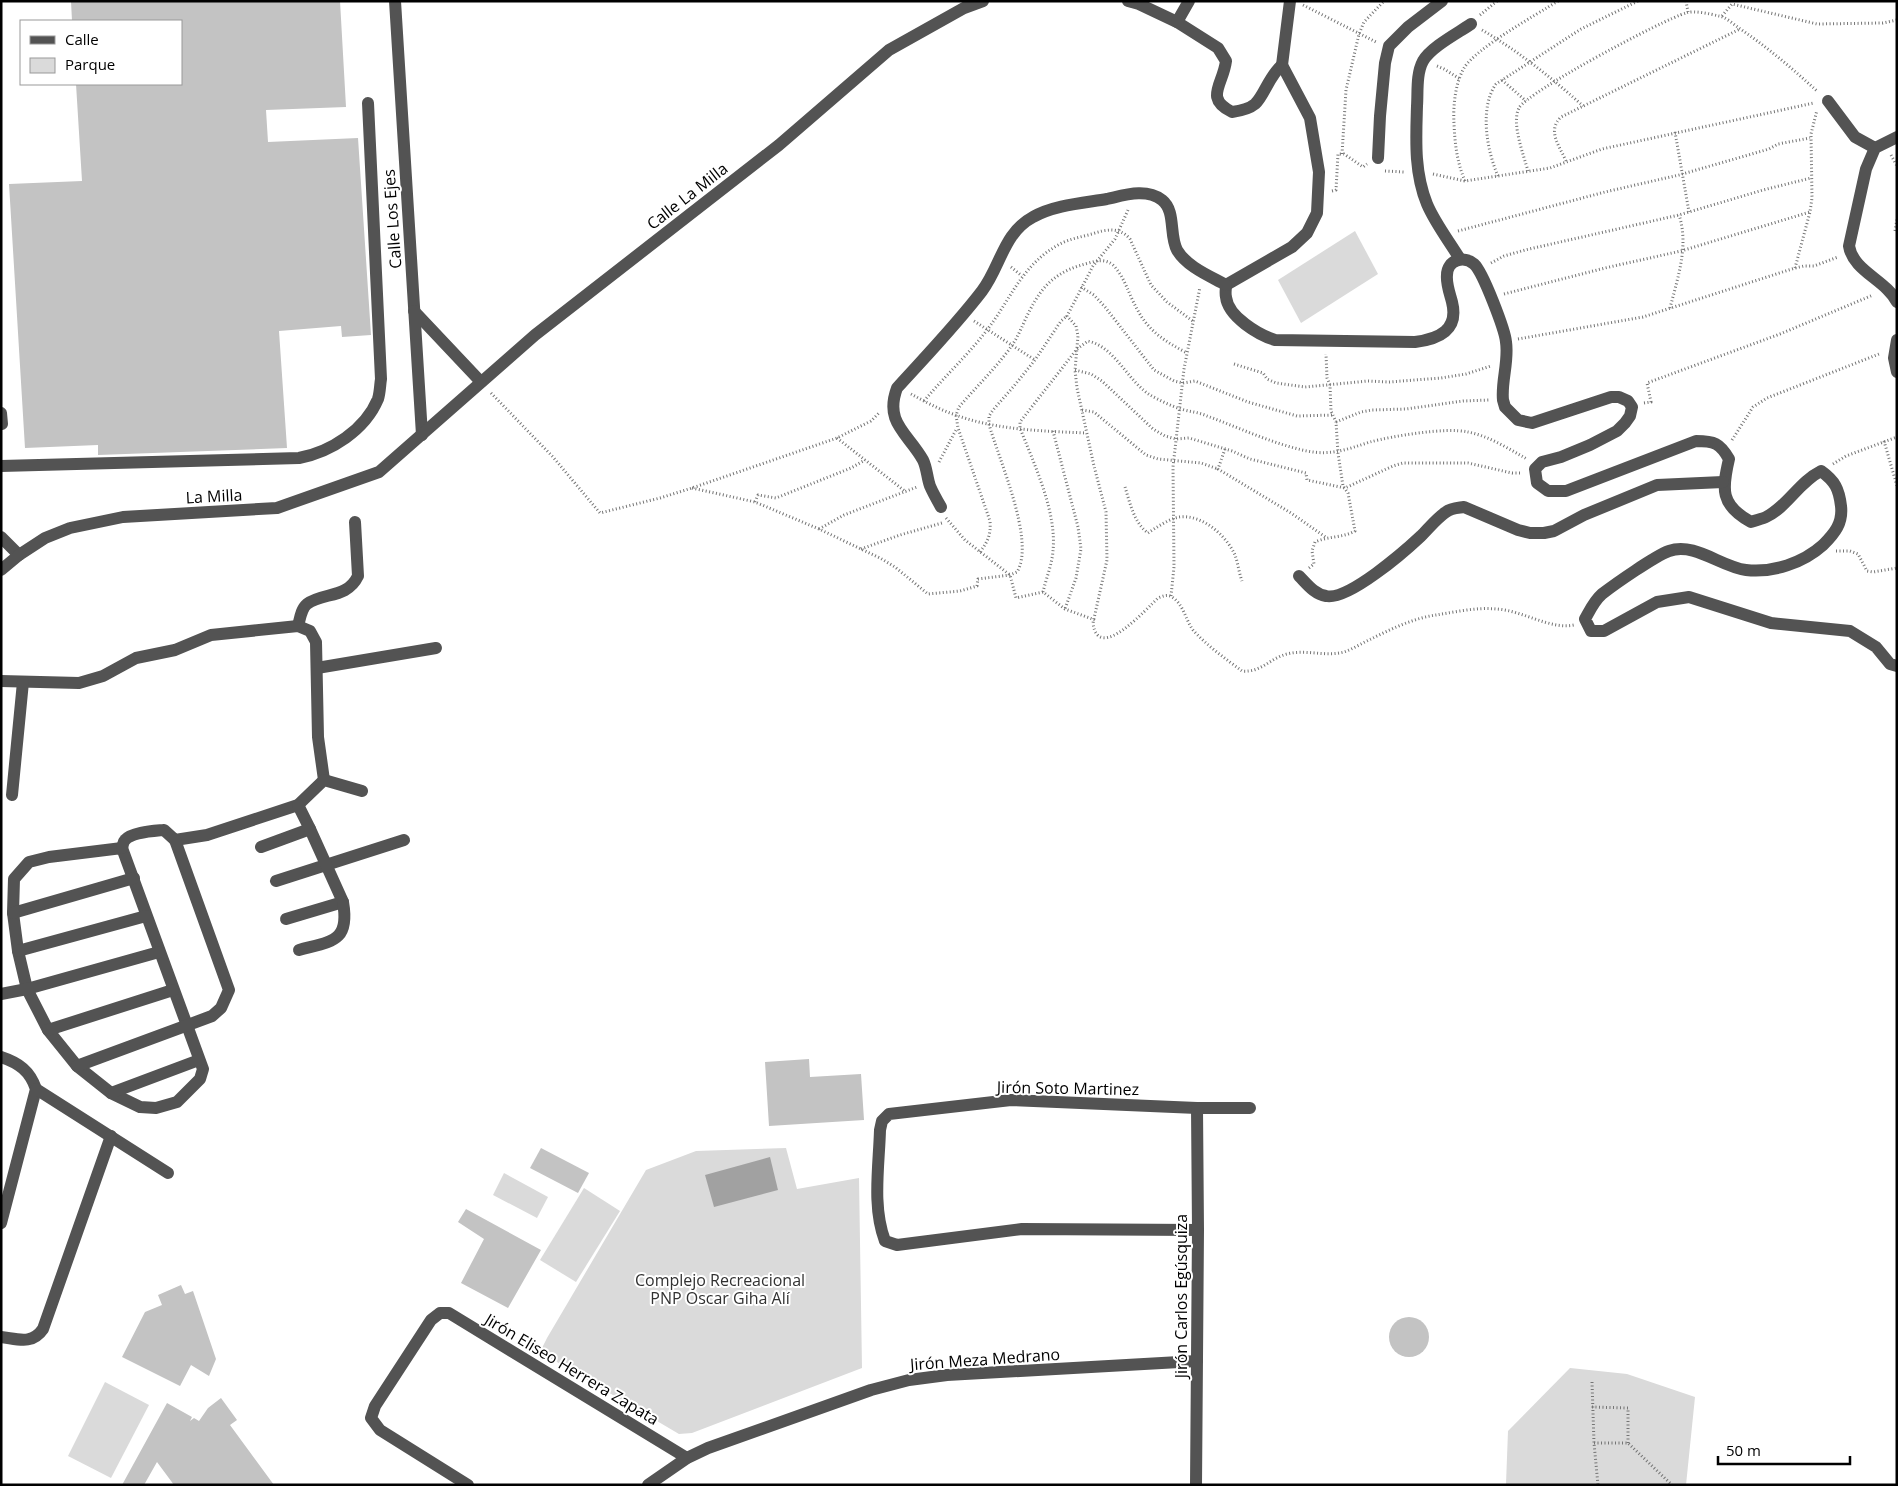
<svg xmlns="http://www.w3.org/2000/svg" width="1898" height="1486" font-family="'Open Sans',sans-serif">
  <rect width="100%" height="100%" fill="#fff"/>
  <g fill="#dadada">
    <path d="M1355 231 1378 274 1301 323 1278 280Z"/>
    <path d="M786 1148 797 1189 859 1178 862 1368 692 1433 679 1434 540 1352 547 1338 646 1170 696 1151Z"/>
    <path d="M504 1173 548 1197 537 1218 493 1195Z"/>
    <path d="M584 1188 620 1211 576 1282 540 1260Z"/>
    <path d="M1570 1368 1627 1374 1695 1397 1686 1485 1506 1484 1508 1431Z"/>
    <path d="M105 1382 149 1405 111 1478 68 1456Z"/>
  </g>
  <path fill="#a1a1a1" d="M770 1157 778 1190 714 1207 705 1175Z"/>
  <g fill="#c3c3c3">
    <path d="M71 1H340L346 107 266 110 268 142 358 138 371 335 342 337 341 326 279 331 287 448 98 455V445L25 448 9 184 82 181 76 84H181V21H72Z"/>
    <path d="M809 1059 810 1077 861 1074 864 1120 769 1126 765 1062Z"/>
    <path d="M541 1148 589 1173 578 1193 530 1168Z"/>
    <path d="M466 1209 541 1250 508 1308 461 1283 484 1239 458 1222Z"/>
    <path d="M181 1285 185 1294 193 1291 216 1359 209 1376 191 1365 180 1386 122 1357 145 1312 162 1305 158 1295Z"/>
    <circle cx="1409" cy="1337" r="20"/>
    <path d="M221 1398 237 1420 230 1425 274 1485H174L157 1462 144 1485H122L167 1403 192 1417 190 1421 194 1418 199 1421 208 1408Z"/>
  </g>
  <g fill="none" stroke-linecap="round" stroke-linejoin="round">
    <g stroke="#757575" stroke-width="3" stroke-dasharray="1 2.5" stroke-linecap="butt">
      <path d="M1686 1 1688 12"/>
      <path d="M1303 5 1376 42"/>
      <path d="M1480 15 1497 1"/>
      <path d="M1722 16 1732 4 1817 24 1883 23 1897 20"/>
      <path d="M1482 30C1518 51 1552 78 1583 106"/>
      <path d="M1437 66 1444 69 1460 79"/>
      <path d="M1502 80 1526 101"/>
      <path d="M1675 132 1689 212"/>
      <path d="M1342 154 1346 90 1359 34 1364 22 1384 1"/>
      <path d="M1891 155 1897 166"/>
      <path d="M1566 161C1559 145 1547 131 1561 117L1740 29"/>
      <path d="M1385 171 1404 172"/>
      <path d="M1528 171C1524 156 1511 123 1519 108 1527 92 1664 19 1686 13 1694 10 1710 14 1719 16 1726 17 1733 24 1739 28 1767 47 1793 69 1818 92"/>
      <path d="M1433 174 1465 181 1550 168 1602 149 1814 103"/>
      <path d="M1498 176C1487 151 1479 108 1496 84L1581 29 1638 1"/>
      <path d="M1465 181C1457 162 1455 145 1454 124 1453 106 1455 84 1464 68 1476 48 1536 15 1558 1"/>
      <path d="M1332 191 1336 190 1338 154H1344L1363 167 1367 164"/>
      <path d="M1128 210 1115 239 1093 266 1067 316 1076 326 1078 336 1075 370 1077 388 1094 466 1106 512 1107 560 1093 623C1098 664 1147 608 1158 598 1163 596 1167 594 1172 597 1184 605 1185 619 1193 630 1205 644 1227 660 1242 671 1261 673 1270 658 1287 654 1306 649 1325 657 1344 652 1353 649 1362 643 1371 639 1391 629 1414 618 1436 615 1455 612 1477 607 1496 609 1522 610 1550 630 1574 625"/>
      <path d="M1458 231 1605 192 1679 175 1769 149 1778 144 1810 138"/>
      <path d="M1895 231 1897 219"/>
      <path d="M1491 263 1504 256 1525 250 1679 215 1763 190 1811 178"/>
      <path d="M1011 267 1022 276"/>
      <path d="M1795 268 1810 212 1812 198 1811 134 1817 110"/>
      <path d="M1081 287 1094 295 1105 307 1154 370 1174 381 1183 383 1195 381 1248 402 1297 416 1333 415"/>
      <path d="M1504 294 1605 268 1681 251 1810 212"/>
      <path d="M1670 308C1678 277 1689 245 1679 215"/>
      <path d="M974 321 1035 360"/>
      <path d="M1518 339 1643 317 1795 268 1804 266H1814L1838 257"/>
      <path d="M1234 364 1263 373 1267 379 1276 383 1305 387 1368 381 1389 382 1441 378 1466 374 1491 366"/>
      <path d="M1075 370 1091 374 1102 381 1153 429 1165 436 1176 439 1189 438 1232 451 1250 459 1306 473 1307 480 1345 488 1393 466 1403 463H1468L1512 473H1522"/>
      <path d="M491 393 553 457 600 513 660 498 692 488 837 438 871 421 880 412"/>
      <path d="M911 394C924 401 938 409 953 414 994 430 1042 431 1086 433"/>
      <path d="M924 401C944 377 968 355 987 330 1011 299 1022 264 1060 244 1069 239 1081 237 1092 234 1106 229 1120 227 1130 239L1151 285 1167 302 1194 322"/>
      <path d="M1644 403 1651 402 1647 383 1780 334 1873 295"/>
      <path d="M1082 410 1094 412 1146 455 1158 459 1201 463 1218 469"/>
      <path d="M1336 422 1361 412 1372 410 1406 409 1463 401 1490 400"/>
      <path d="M1053 431 1078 527 1081 549 1076 578 1065 609"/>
      <path d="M837 438 906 492"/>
      <path d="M1732 440 1753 407 1767 398 1879 354"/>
      <path d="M1884 441 1897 486"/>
      <path d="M1225 449 1218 469 1291 513 1327 538"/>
      <path d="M939 462 957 428"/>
      <path d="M1833 464 1846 456 1897 437"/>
      <path d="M1125 487C1130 503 1134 523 1148 533 1157 527 1169 519 1179 517 1202 514 1226 535 1235 555 1238 563 1239 573 1242 581"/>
      <path d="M692 488 755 502 819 529 880 558 895 567 928 594 960 591 977 586 978 579 1010 575 1017 572C1036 541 998 458 989 424V416L993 410 1014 386 1035 360 1061 321 1067 316"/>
      <path d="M755 502 758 495 776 498 851 468 865 460"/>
      <path d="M946 518 965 540 1010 575 1016 598 1043 592 1065 609 1095 620"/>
      <path d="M819 529 844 515 917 487"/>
      <path d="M861 549 900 535 942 523"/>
      <path d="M1836 551H1850L1858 554 1867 571 1873 572 1897 568"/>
      <path d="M980 552C988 541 991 535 990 521L958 428 956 415 959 407C976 387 998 366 1013 344 1020 333 1024 321 1030 310 1044 282 1060 270 1089 263 1098 260 1107 259 1114 266 1125 278 1129 295 1137 309 1149 332 1166 342 1187 353"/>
      <path d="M1309 568 1314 564 1312 551 1315 542C1328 536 1343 538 1355 531L1348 493 1343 486 1338 453 1336 422 1331 411 1330 385 1327 378 1326 354"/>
      <path d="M1043 592C1046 579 1052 564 1053 551 1057 512 1034 464 1020 428V422L1077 349 1088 341C1115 347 1127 380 1150 395 1159 400 1171 406 1181 409 1190 412 1199 412 1207 416 1240 428 1273 444 1307 451 1331 456 1348 449 1370 442 1393 436 1446 427 1468 432 1489 436 1509 449 1527 459"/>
      <path d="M1171 596 1174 567 1173 467 1184 369 1200 287"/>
      <path d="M1592 1382 1594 1443 1598 1485"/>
      <path d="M1592 1407 1628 1408V1443"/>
      <path d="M1594 1443H1628L1672 1485"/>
    </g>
    <g stroke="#535353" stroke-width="12">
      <path d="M395 1 422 435"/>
      <path d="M1128 1 1139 4 1177 22 1218 48 1226 61C1223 85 1204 98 1232 112 1240 111 1249 109 1255 104 1264 96 1269 76 1282 65"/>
      <path d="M1177 22 1189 1"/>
      <path d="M1282 65 1290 1"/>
      <path d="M1828 101 1855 137 1875 148"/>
      <path d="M1897 137 1875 148 1866 169 1849 246C1853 271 1886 280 1897 302"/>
      <path d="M1378 158 1380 116 1385 63 1389 46 1408 27 1442 1"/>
      <path d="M1460 259C1449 241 1435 223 1427 204 1414 172 1416 139 1417 106 1418 92 1416 74 1423 61 1431 47 1458 33 1471 24"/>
      <path d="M1226 285C1226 289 1225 293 1226 297 1228 317 1259 335 1275 340L1415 342C1439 339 1459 330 1452 302 1450 294 1446 284 1447 275 1447 260 1464 255 1474 264 1483 272 1505 330 1506 342 1509 361 1501 382 1503 400L1505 407 1518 420 1532 423 1611 397H1619L1628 401 1632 407 1630 416 1625 423 1617 431 1590 445 1561 457 1542 462 1535 469 1537 483 1548 491H1566L1696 441C1714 441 1720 443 1729 459 1722 489 1720 505 1751 522 1756 520 1762 519 1766 517 1787 507 1799 482 1821 471 1835 481 1839 489 1841 506 1843 523 1835 533 1823 545 1803 563 1773 573 1746 570 1721 567 1695 542 1669 551 1655 556 1615 584 1602 594 1594 601 1590 610 1585 619L1591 631H1604L1657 602 1689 597 1771 623 1850 631 1876 647 1890 664 1897 666"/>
      <path d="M1226 285 1292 247 1307 233 1317 213 1319 172 1310 118 1282 65"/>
      <path d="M414 311 481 382"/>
      <path d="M1897 340 1894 358 1897 372"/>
      <path d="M1 413 2 424"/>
      <path d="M1 466 299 458C331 452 365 430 378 399 380 393 380 385 381 379L368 103"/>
      <path d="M941 507C937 500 933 493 930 486 927 478 927 468 923 460 908 433 884 423 897 388 926 356 956 325 982 291 1001 266 1003 233 1033 217 1054 205 1083 203 1107 199 1125 195 1146 188 1162 200 1176 211 1169 235 1177 250 1187 267 1210 276 1226 285"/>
      <path d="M1 537 19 555"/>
      <path d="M1 570 19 555 45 538 70 528 123 517 277 508 379 472 535 335 779 145 889 50 964 8 983 1"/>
      <path d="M1299 576C1307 584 1314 594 1326 596 1348 601 1405 551 1421 536 1429 528 1437 518 1446 512 1451 508 1458 508 1464 507L1518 530 1530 533H1544L1554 531 1584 515 1657 485 1723 482"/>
      <path d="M298 626C300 619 301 609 307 604 323 592 347 599 358 576L355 522"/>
      <path d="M317 668 436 648"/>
      <path d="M1 681 79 683 103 676 136 658 175 650 211 635 298 626 310 631 316 642 318 737 324 780"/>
      <path d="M12 795 23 682"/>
      <path d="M261 847 310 829"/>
      <path d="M122 848 203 1069 200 1079 177 1102 156 1108 140 1107 111 1093 77 1066 48 1030 27 989 18 951 13 913 14 879 29 862 49 857Z"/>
      <path d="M122 848C123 845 123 842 125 840 132 832 154 831 164 830L175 840 207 835 298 805 324 780 362 791"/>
      <path d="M276 881 404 840"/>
      <path d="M13 913 134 878"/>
      <path d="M286 919 343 902 310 829 298 805"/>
      <path d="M299 950C332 941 350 942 343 902"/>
      <path d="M18 951 146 916"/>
      <path d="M1 994 27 989 159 952"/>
      <path d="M48 1030 173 990"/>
      <path d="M1 1057C19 1063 30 1071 36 1089L1 1223"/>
      <path d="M77 1066 212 1016 221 1008 229 990 175 840"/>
      <path d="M36 1089 168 1173"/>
      <path d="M111 1093 199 1060"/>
      <path d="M1198 1230 1022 1229 897 1245 885 1241C872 1207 879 1166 880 1130L882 1121 889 1114 1011 1100 1197 1108H1250"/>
      <path d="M1 1337C18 1339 32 1345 43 1329L111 1136"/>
      <path d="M468 1485 380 1430 371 1418 375 1406 431 1320 440 1313H449L687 1458"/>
      <path d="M648 1485 687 1458 708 1448 871 1390 909 1380 947 1375 1197 1361"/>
      <path d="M1196 1485 1198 1230 1197 1108"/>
    </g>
  </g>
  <g text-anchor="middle" stroke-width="4" stroke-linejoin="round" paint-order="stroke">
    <g font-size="16" fill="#000" stroke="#fff">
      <text transform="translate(687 196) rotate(-38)" y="6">Calle La Milla</text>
      <text transform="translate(392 219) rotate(-94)" y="6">Calle Los Ejes</text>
      <text transform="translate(214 496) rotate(-3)" y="6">La Milla</text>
      <text transform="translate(1068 1088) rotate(1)" y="6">Jirón Soto Martinez</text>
      <text transform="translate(1181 1296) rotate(-90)" y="6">Jirón Carlos Egúsquiza</text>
      <text transform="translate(985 1359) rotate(-4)" y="6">Jirón Meza Medrano</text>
      <text transform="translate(572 1369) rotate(31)" y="6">Jirón Eliseo Herrera Zapata</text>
    </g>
    <g font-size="16" fill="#313131" stroke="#fff">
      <text x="720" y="1286">Complejo Recreacional<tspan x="720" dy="18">PNP Oscar Giha Alí</tspan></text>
    </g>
  </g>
  <rect width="1898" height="1486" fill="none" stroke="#000000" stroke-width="5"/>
  <rect x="20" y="20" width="162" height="65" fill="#ffffff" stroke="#999999"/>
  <rect x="30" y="36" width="25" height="8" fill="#535353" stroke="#999999"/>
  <text x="65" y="45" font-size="15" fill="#000000">Calle</text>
  <rect x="30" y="58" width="25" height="15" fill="#dadada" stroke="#999999"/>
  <text x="65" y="70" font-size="15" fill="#000000">Parque</text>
  <path d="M1718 1456v8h132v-8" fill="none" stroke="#000000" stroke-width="2.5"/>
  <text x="1726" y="1456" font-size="15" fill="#000000" stroke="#ffffff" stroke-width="4" paint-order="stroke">50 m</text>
</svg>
